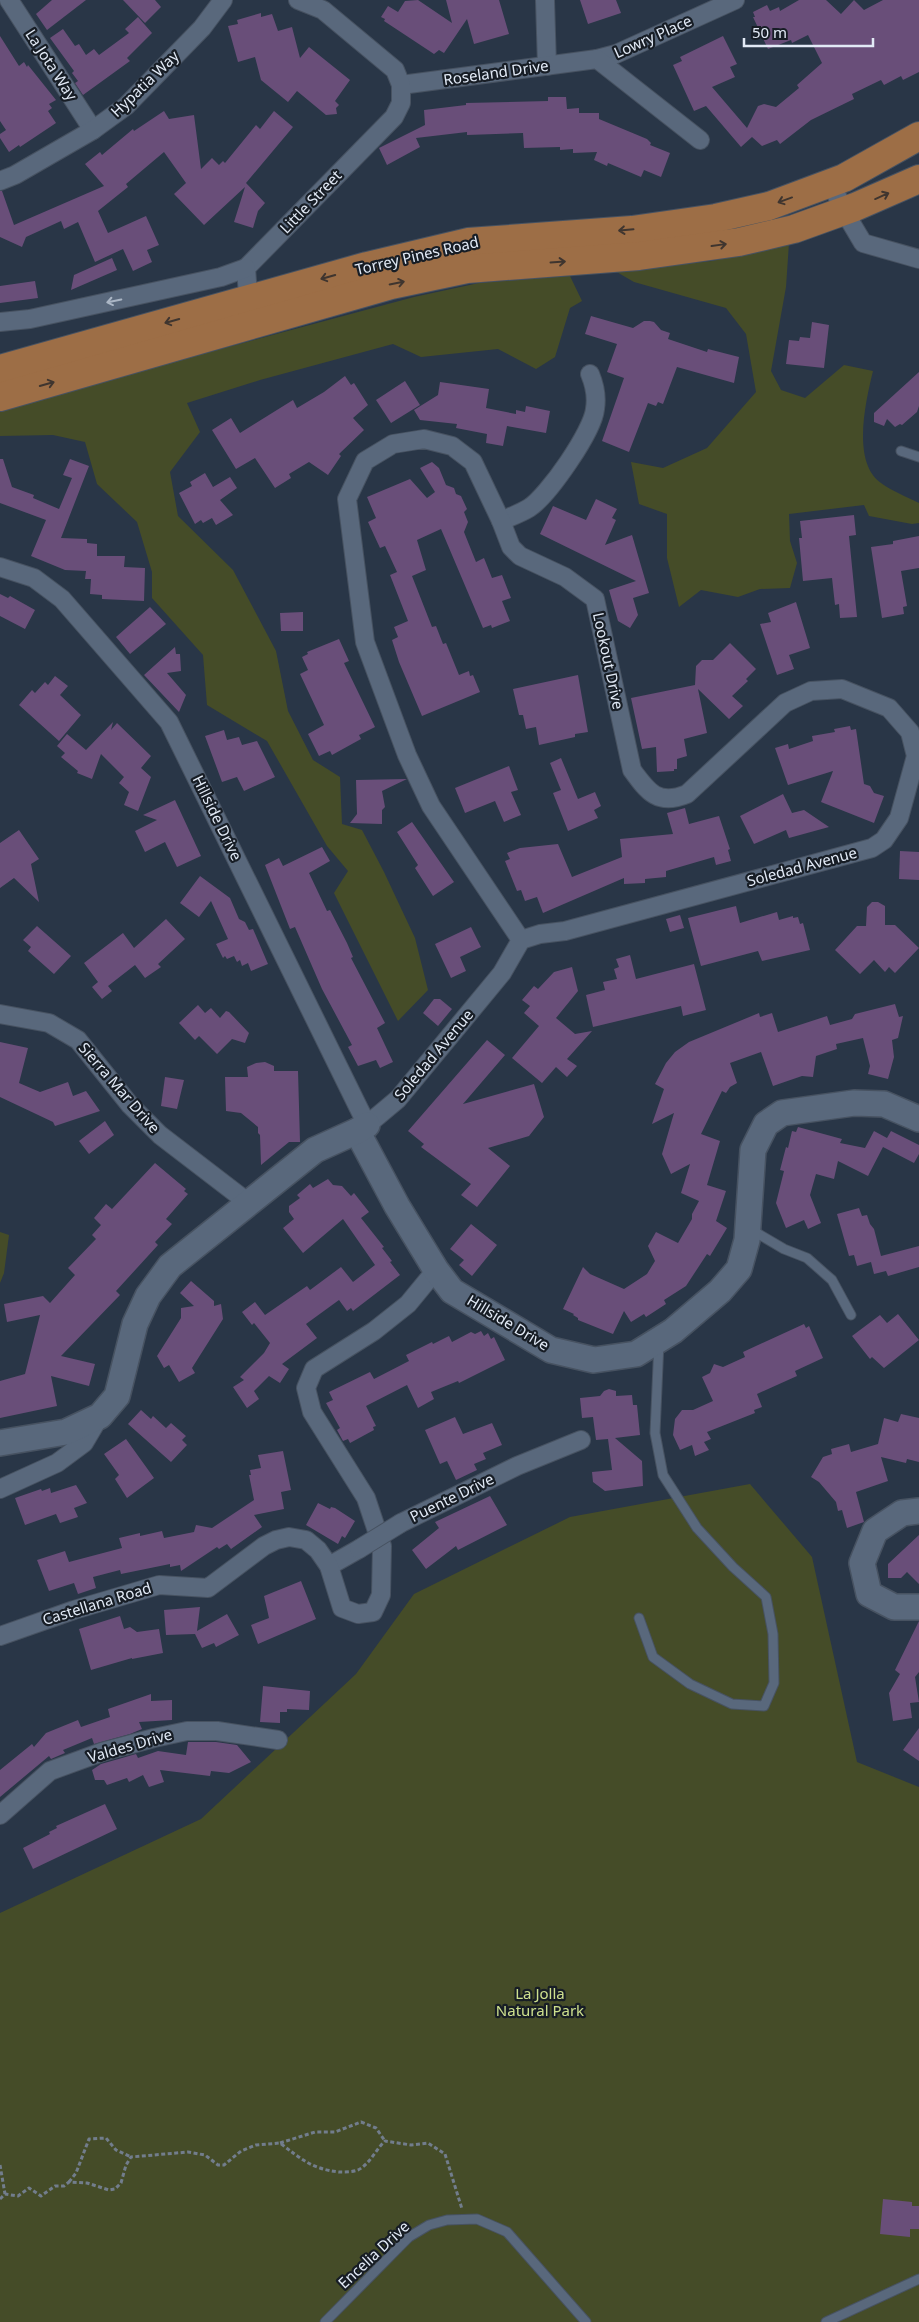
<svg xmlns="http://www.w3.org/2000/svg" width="919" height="2322" font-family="'Noto Sans',sans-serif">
  <rect width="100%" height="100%" fill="#293647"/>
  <g fill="#454c28">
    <path d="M789 243 786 287 771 371 781 390 805 398 844 365 873 371C866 400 851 462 881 483 892 491 907 497 919 503V523L912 524 869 516 864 505 789 514 790 541 797 563 790 588 760 589 738 597 701 590 679 607 667 558V514L639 504 631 462 663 468 707 448 756 392 746 334 726 308 634 282 615 271 712 261Z"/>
    <path d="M570 276 582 301 570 308 555 357 536 369 498 349 421 357 393 344 260 380 187 403 200 432 170 472 178 516 233 570 276 651 288 711 313 760 340 777 342 824 362 830 384 872 415 938 428 990 398 1021 334 893 348 871 327 846 267 741 207 705 203 655 152 598V572L137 522 97 484 85 442 53 435 0 436V410L109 379 414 297 479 283Z"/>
    <path d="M0 1232 9 1235 4 1273 0 1283Z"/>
    <path d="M750 1484 812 1557 857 1762 919 1787V2322H0V1913L201 1819 356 1674 414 1594 570 1517Z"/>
  </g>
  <g fill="#694e79">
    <path d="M52 0H86L47 30 36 14Z"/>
    <path d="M123 0H155L161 7 145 23Z"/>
    <path d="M418 0 452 23 446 0H499L509 34 474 44 467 19 444 53 439 50 434 54 384 21 385 19 381 17 388 6 398 12 405 1Z"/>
    <path d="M580 0H616L621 13 588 24Z"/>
    <path d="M799 0H826L841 14 854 0 864 10 883 0H919V72L903 80 901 76 884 85 881 80 852 94 854 99 811 120 780 144 777 140 762 146 752 137 741 147 706 106 694 111 673 65 682 61 680 57 723 36 737 64 730 67 735 77 712 87 747 128 758 106 764 104 776 107 799 88 797 85 822 63 808 35 792 43 791 40 768 49 753 17H755L753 12 767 5 770 11 779 7 780 11Z"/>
    <path d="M261 13V17L272 14 278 31 292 27 300 58 309 47 350 80 335 101 339 105 336 108 337 114 326 115 297 91 288 102 261 80 255 57 238 62 228 26 238 24 237 20Z"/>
    <path d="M138 17 152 33 127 58 130 61 83 95 75 83 78 81 72 73 74 71 50 38 63 29 75 46 79 44 86 55 94 49 99 55 129 33 125 29Z"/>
    <path d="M0 36 19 66 24 62 27 67 28 65 56 100 49 104 52 108 48 111 56 123 20 147 19 145 9 152 0 138V134L6 130 0 121Z"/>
    <path d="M548 97H566L567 109 579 108V113H599V119L647 139 651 143 650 145 670 153 661 177 644 170 641 177 608 163 607 166 594 160 597 152 573 153V149L560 150V147L524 148 523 133 467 135V132L416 138 420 147 387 165 379 148 425 125 424 110 466 105V103L548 101Z"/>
    <path d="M164 111 169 119 194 115 201 169 212 158 219 165 223 161 225 163 256 125 260 129 274 111 293 127 246 183 265 203 258 211 253 228 234 222 245 187 204 225 174 194 186 183 164 152 126 184 128 187 98 211 108 233 146 216 159 245 147 250 152 262 133 271 123 249 95 262 78 222 64 229 61 221 26 237 22 247 0 237V191H2L14 225 104 186 85 164 100 152 102 155 133 129 134 131Z"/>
    <path d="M112 258 117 270 71 290 74 275Z"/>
    <path d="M35 281 38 298 0 303V286Z"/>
    <path d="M591 316 633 328 644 321H650L654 322 661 330 670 333 668 339 707 352 708 349 739 357 734 383 677 367 663 404 658 402 656 406 648 403 629 452 602 441 624 378 607 372 617 344 585 334Z"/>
    <path d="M812 322 829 325 824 368 786 364 789 340 799 341 800 337 810 338Z"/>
    <path d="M919 372V406L917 412 902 425 900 424 895 427 887 419 884 426 874 422V413Z"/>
    <path d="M345 376 351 385 354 383 368 405 353 418 364 430 339 454 341 456 328 475 309 462 289 474 291 478 275 488 255 458 236 469 212 430 231 418 240 433 293 400 297 408 324 392Z"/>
    <path d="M405 381 420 405 391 423 376 400Z"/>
    <path d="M440 382 489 389 486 408 516 414V410L525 412 526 406 550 411 546 433 507 426 503 446 486 443 487 434 456 428 457 424 420 420 414 410 438 395Z"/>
    <path d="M0 459H3L12 487 34 495 33 498 59 509 72 478 63 475 70 459 89 466 61 538 87 539V543L97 544V556H125L124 567 145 568 144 601 102 599V595L90 594 91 579H85L86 571 65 570 31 556 46 520 0 503Z"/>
    <path d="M432 462 439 468 446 485 454 488 456 494 461 496 467 509 464 512 468 522 464 532 476 562 484 558 492 578 502 575 511 598 502 601 510 621 492 628 491 625 483 628 441 529 417 540 426 570 412 576 432 627 436 626 443 644 446 643 459 675 469 671 470 676 473 675 480 692 422 716 399 662 392 640 398 637 394 627 408 621 390 575 397 572 385 546 380 548 368 522 376 518 367 497 410 479 427 498 435 492 420 468Z"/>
    <path d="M205 473 213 487 230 477 237 488 220 500 233 515 216 525 212 518 203 523 201 520 195 524 179 493 192 486 190 482Z"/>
    <path d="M596 499 617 509 612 518 616 520 605 545 632 535 649 593 633 598 638 615 630 628 618 621 609 590 636 581 540 534 553 506 586 520Z"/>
    <path d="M854 515 856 535 849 536 857 617 840 618 839 604 835 605 832 578 803 581 799 538H802L800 521Z"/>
    <path d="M919 536V568L901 571 907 606 903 607 904 614 882 618 871 547 893 544V541Z"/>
    <path d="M0 594 8 598 10 596 35 610 25 629 0 616Z"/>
    <path d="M796 602 810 648 789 655 794 669 777 675 760 624 771 622 768 613Z"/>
    <path d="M150 607 166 624 130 654 116 637Z"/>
    <path d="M303 612V631H281L280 613Z"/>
    <path d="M339 639 349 661 344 663 375 727 359 735 361 739 332 755 330 751 319 756 308 734 324 725 300 674 308 670 302 657 308 654 307 652Z"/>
    <path d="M730 643 756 669 746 679 748 681 732 696 743 706 729 719 698 689 707 733 684 739 687 756 677 759V769H674V771L657 772 656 747 642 749 631 698 695 685 696 666 702 660H713Z"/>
    <path d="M175 647 176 654H180L181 671 167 673 186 695 179 712 144 675Z"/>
    <path d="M578 675 588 732 575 734V737L539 745 536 727 526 729 523 715H519L513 689Z"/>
    <path d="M55 676 68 686 60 695 81 715 59 741 19 705 32 690 35 693 45 682 48 685Z"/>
    <path d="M113 722 111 730 117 723 151 756 141 768 151 777 138 811 124 805 129 792 119 783 124 777 101 754 92 779 77 773 78 771 61 757 65 753 57 746 67 734 86 750Z"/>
    <path d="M850 726 851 730 856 729 864 784 870 786 874 793 884 796 874 823 821 802 833 771 788 785 775 748 788 744 789 749 813 741 812 736 835 732 834 729Z"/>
    <path d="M224 730 227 740 239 737 242 745 257 741 275 777 244 791 237 777 222 782 205 736Z"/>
    <path d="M561 758 578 799 595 792 601 806 594 810 598 818 568 831 553 793 561 790 550 763Z"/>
    <path d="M509 766 518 790 511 792 521 815 504 822 495 801 465 813 455 788Z"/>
    <path d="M407 779 382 791 385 807 382 810V824L350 823 357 814 356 780Z"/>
    <path d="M783 794 792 813 804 810 829 827 789 838 786 830 754 844 740 816Z"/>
    <path d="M175 800 201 856 177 867 165 842 145 852 135 831 157 820 143 815Z"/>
    <path d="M685 808 689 824 719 816 730 849 728 850 731 861 716 865 714 857 666 871V877L645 879V883L624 884V878L543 913 537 897 525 901 521 890 517 891 505 861 510 859 507 853 520 848 558 844 572 877 622 857 620 839 673 834 667 813Z"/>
    <path d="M412 822 454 882 433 896 415 868 418 865 397 832Z"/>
    <path d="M19 830 39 859 31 864 39 902 14 878 0 888V843Z"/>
    <path d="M322 847 330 861 309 873 327 911 330 910 347 943 353 957 351 958 385 1023 377 1028 393 1062 380 1068 376 1060 358 1066 348 1047 352 1045 322 989 295 927 290 929 265 865 279 858 283 866Z"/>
    <path d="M900 851 919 852V880L899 879Z"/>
    <path d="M200 876 230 898 239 919 245 922 249 930 253 929 268 964 251 971 248 963 242 966 240 960 237 962 234 956 227 959 225 956 223 958 216 944 228 939 211 901 199 917 180 903Z"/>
    <path d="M872 902H878L885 906V925H895L919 948 895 973 889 967 885 972 874 960 860 974 835 950 857 926H866L867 907Z"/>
    <path d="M736 906 740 923 777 912 779 920 793 916V918L798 917 800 924 803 923 810 950 762 961 758 951 701 966 688 918Z"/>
    <path d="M680 915 684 928 670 932 666 919Z"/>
    <path d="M166 919 185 939 158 964 161 967 145 978 135 965 108 986 112 991 102 999 92 987 98 982 84 963 123 933 134 948Z"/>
    <path d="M37 926 71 956 54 974 28 951 31 947 23 940Z"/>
    <path d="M471 927 481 947 460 957 466 971 451 978 435 944Z"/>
    <path d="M630 955 636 979 694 964 706 1010 683 1016 681 1006 593 1027 586 995 605 990 603 982 617 979 614 969 619 967 616 959Z"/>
    <path d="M572 967 578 991 556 1018 575 1034 592 1031 567 1059 577 1066 567 1077 556 1067 542 1083 512 1058 539 1026 524 1013 530 1006 522 1000 534 986 538 989 554 972Z"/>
    <path d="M434 999H440L452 1009 438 1026 423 1013Z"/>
    <path d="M895 1004 899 1017 903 1016 898 1038 892 1040 894 1057 888 1079 868 1074 870 1066 863 1038 836 1044 837 1049 816 1056 813 1077 802 1076 773 1086 761 1052 730 1063 737 1083 730 1087 726 1093 722 1091 701 1134 720 1141 707 1185 726 1191 716 1221 727 1228 710 1256 707 1254 686 1286 664 1300 666 1304 646 1317 644 1314 631 1322 624 1311 613 1334 578 1320V1318L573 1315 574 1314 563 1309 583 1267 590 1274 624 1289 647 1274 655 1261 648 1246 656 1232 678 1243 692 1219V1214L699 1201 681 1193 690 1164 671 1174 662 1154 674 1113 652 1124 664 1089 655 1084 666 1063 675 1052 689 1042 759 1013 760 1017 772 1013 778 1032 827 1016 830 1025 852 1019 855 1014Z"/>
    <path d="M198 1005 205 1013 211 1008 220 1018 226 1011 229 1012 249 1033 245 1043 232 1039 217 1054 199 1036 195 1040 179 1023Z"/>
    <path d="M487 1040 505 1055 463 1104 534 1084 544 1117 529 1136 488 1148 510 1166 477 1207 461 1195 471 1184 421 1147 424 1144 408 1131Z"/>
    <path d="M0 1042 28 1048 19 1083 40 1092 68 1082 73 1096 86 1091 100 1111 55 1126 53 1122 0 1097Z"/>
    <path d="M265 1062 274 1066V1071H298L300 1142H289L261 1165 260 1135 258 1133V1127L241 1113 226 1111 225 1077H248L247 1067 256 1063Z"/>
    <path d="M165 1077 184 1080 177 1109 161 1106Z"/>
    <path d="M105 1121 114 1135 89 1154 79 1141Z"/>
    <path d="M798 1127 842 1139 840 1143 865 1148 874 1131 887 1138 891 1131 919 1145V1154L914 1163 883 1147 868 1176 838 1161 834 1179 816 1174 810 1195 821 1223 808 1229 804 1220 786 1228 776 1203 784 1171 780 1170 786 1147 788 1148 792 1131 796 1132Z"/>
    <path d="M155 1163 186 1189 184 1191 188 1194 166 1219 172 1224 155 1242 158 1245 116 1291 120 1295 61 1356 95 1364 89 1386 51 1376 57 1406 0 1418V1381L25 1374 40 1315 7 1322 4 1304 43 1296 50 1303 75 1275 68 1268 96 1239 92 1235 101 1225 94 1218 106 1204 112 1209Z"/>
    <path d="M328 1179 333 1185 342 1186 351 1196 354 1193 369 1212 361 1218 384 1247 382 1248 392 1261 390 1262 400 1275 353 1311 351 1308 347 1311 339 1300 306 1324 317 1338 282 1364 289 1369 280 1383 269 1376 254 1391 259 1399 247 1408 233 1387 244 1380 240 1377 264 1353 270 1343 254 1323 252 1325 242 1312 255 1302 265 1315 307 1286 310 1290 341 1267 353 1282 375 1265 343 1219 303 1253 283 1228 294 1219 289 1212V1206L300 1198 297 1195 310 1184 313 1188Z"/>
    <path d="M859 1208 862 1216 867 1215 870 1224 874 1229 881 1256 919 1246V1267L888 1276 886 1271 874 1274 871 1262 857 1266 854 1255 849 1256 837 1214Z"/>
    <path d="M471 1224 497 1245 472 1276 459 1265 464 1260 450 1249Z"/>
    <path d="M191 1281 214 1301V1306L221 1304 223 1319 192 1368 195 1373 179 1382 169 1365 164 1368 157 1356 181 1318V1308L194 1306 180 1293Z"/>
    <path d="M898 1314 919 1340 884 1368 872 1357 870 1359 852 1336 880 1315 887 1323Z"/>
    <path d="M804 1324 806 1328 809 1326 823 1358 795 1371 797 1376 757 1394 762 1407 754 1410 755 1413 707 1432 711 1439 704 1442 709 1450 695 1456 692 1445 680 1450 673 1435 675 1419 682 1410H693L713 1401 702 1377 710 1373 714 1364 723 1367 745 1357 743 1352Z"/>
    <path d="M481 1331 484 1336 488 1333 491 1339 494 1337 505 1360 459 1383 458 1381 431 1392 434 1399 418 1408 407 1385 366 1406 376 1426 373 1427 374 1430 350 1443 348 1439 343 1441 337 1430 340 1428 326 1403 333 1400 329 1392 370 1372 374 1379 409 1361 406 1355 432 1342 433 1344 449 1336 452 1342 471 1332 475 1334Z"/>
    <path d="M609 1389 616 1391V1396L632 1395 633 1405H637L640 1435 615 1438 642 1461 643 1486 605 1491 593 1482 592 1472 612 1470 608 1439 596 1440 593 1417 582 1418 580 1398 600 1396 604 1391Z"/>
    <path d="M141 1410 151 1419 153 1416 166 1428 171 1423 186 1436 182 1440 187 1445 171 1462 128 1424Z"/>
    <path d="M901 1414 919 1418V1462L907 1459 906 1463 881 1457 888 1481 856 1492 864 1522 847 1528 842 1510 838 1511 836 1502 819 1482 811 1477 823 1457 832 1454 831 1449 849 1444 851 1452 878 1444 884 1418 898 1422Z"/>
    <path d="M455 1417 463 1434 492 1423 502 1445 483 1453 486 1459 474 1464 477 1470 456 1480 447 1461 440 1464 425 1430Z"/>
    <path d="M126 1439 154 1478 127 1498 115 1479 119 1475 104 1454Z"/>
    <path d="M283 1451 291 1490 281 1492 284 1509 254 1515 262 1527 231 1549 227 1544 219 1549 217 1547 181 1571 180 1565 170 1567V1564L121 1574 120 1570 93 1577 96 1588 78 1594 74 1583 49 1591 37 1560 65 1551 69 1562 122 1548 119 1538 140 1533V1536L162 1531 164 1538 194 1532 196 1525 212 1528 254 1500 249 1475H251L250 1470 261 1468 258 1455Z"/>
    <path d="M76 1485 87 1503 74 1508 78 1517 60 1523 56 1514 25 1525 15 1498 41 1489 42 1491 50 1488 51 1493Z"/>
    <path d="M490 1496 507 1525 458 1550 456 1546 426 1569 412 1550 439 1528 435 1522Z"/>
    <path d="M318 1503 330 1509 331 1507 335 1508 355 1521 345 1538 342 1536 338 1544 306 1525Z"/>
    <path d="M919 1535V1584L907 1572 901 1578H888V1564Z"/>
    <path d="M301 1581 316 1619 258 1644 251 1625 269 1618 264 1596Z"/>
    <path d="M200 1607 197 1631 227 1614 239 1635 216 1647 214 1643 202 1648 195 1634 166 1635 164 1610Z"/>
    <path d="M120 1616 124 1629 130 1627 137 1632 159 1629 163 1653 132 1659V1658L91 1670 79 1629Z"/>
    <path d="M919 1621V1672L915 1677 919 1702 910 1703 912 1718 893 1721 889 1693 900 1674 895 1670Z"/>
    <path d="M263 1686 310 1691 309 1710 287 1709V1712H280V1723L260 1722Z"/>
    <path d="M151 1694V1701L172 1700V1720L139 1722 142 1729 130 1734 94 1744 92 1738 63 1750 65 1753 51 1759 49 1756 0 1797V1770L32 1744 34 1747 46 1733 78 1720 81 1727 110 1717 108 1709Z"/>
    <path d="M919 1728V1761L903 1750Z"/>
    <path d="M188 1742H216L237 1745 251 1762 229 1773 211 1771 210 1776 160 1770 164 1782 149 1787 143 1775 129 1782 127 1778 107 1785 104 1780H95L92 1770 101 1764 136 1754 138 1758 158 1751 186 1755Z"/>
    <path d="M105 1804 117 1829 33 1869 23 1848 50 1834 49 1832 57 1828 56 1826Z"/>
    <path d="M883 2199 912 2202V2206H919V2229H910V2237L880 2234Z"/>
  </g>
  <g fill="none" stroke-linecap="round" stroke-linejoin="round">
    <defs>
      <g id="lane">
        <path d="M901 451 919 457"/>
        <path d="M750 1229 784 1249 807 1258 832 1280 851 1315"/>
        <path d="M639 1618 653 1657 690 1684 732 1704 764 1706 774 1683 773 1634 766 1597 733 1567 697 1528 663 1475 655 1433 659 1342"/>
        <path d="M325 2322 409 2237 429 2225 447 2220 477 2219 507 2232 586 2322"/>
        <path d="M826 2322 919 2279"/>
      </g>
      <g id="street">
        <path d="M9 0 93 130"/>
        <path d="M545 0 547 66"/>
        <path d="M597 59 616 54 735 0"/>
        <path d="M401 85 597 59 700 140"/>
        <path d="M0 181 15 175 93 130 126 106 202 28 223 0"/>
        <path d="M831 183 844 211 863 243 919 259"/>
        <path d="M249 309 246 268 394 117 401 103V85L395 70 323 10 298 0"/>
        <path d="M0 322 30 319 221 277 246 268"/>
        <path d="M501 521C510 517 521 513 529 508 548 496 593 431 595 409 597 397 595 386 590 374"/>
        <path d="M0 567 34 578 62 599 169 722 367 1125 398 1099 502 973 521 940 540 934 565 931 872 848 884 840 899 818 916 756 910 732 889 708 842 689 811 691 785 703 687 794C658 806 648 792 632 770L595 599 565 577 520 556 511 547 501 521 473 462 452 446 424 439 393 444 365 461 347 499 365 642 407 755 431 806 521 940"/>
        <path d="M0 1014 49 1023 78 1040 130 1105 160 1135 250 1204"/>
        <path d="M0 1489 57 1463 84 1443 100 1416"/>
        <path d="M401 1523 517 1466 581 1440"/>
        <path d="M329 1566 359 1549"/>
        <path d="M0 1636 74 1610 159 1585 208 1588 264 1546 276 1540 289 1537 306 1540 318 1550 329 1566 342 1608 358 1614 373 1612 381 1595 382 1546 366 1498 312 1412 306 1388 314 1369 374 1331 408 1304 436 1270"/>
        <path d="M0 1815 50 1771 102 1752 154 1738 187 1731H217L278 1740"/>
      </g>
      <g id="secondary">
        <path d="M357 1131 397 1206 436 1270 452 1291 551 1350 594 1360 636 1354 673 1331 720 1291 739 1269 747 1240 753 1150 766 1124 782 1113 854 1103 884 1104 919 1119"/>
        <path d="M0 1443 66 1432 100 1416 117 1396 135 1324 148 1296 170 1266 315 1150 357 1131 367 1125"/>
        <path d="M919 1511 902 1513 875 1531 862 1563 869 1594 894 1607H919"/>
      </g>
      <g id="primary">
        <path d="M0 369 367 266 468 242 632 230 716 218 769 206 844 178 919 136"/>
        <path d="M0 397 391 285 467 269 639 256 739 242 794 229 855 207 919 179"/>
      </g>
    </defs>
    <use href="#lane" stroke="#475261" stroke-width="11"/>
    <use href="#street" stroke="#475261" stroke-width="20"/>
    <use href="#secondary" stroke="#475261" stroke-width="28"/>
    <use href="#primary" stroke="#475261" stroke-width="30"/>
    <g stroke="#727d8c" stroke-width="3" stroke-dasharray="4 2.5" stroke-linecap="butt">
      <path d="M280 2143 315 2132H335L361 2122 376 2128 385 2141"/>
      <path d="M0 2165 5 2194"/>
      <path d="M69 2182 76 2173 89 2139 106 2138 116 2150 131 2157"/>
      <path d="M0 2199 5 2194 18 2196 29 2188 41 2196 55 2186H64L69 2182 87 2183 109 2190 115 2189 121 2183 126 2165 131 2157 188 2152 205 2155 218 2165H224L241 2151 256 2145 280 2143C301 2159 312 2169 339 2172 345 2172 353 2172 358 2170 370 2164 376 2149 385 2141L411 2145 428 2143 445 2154 462 2209"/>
    </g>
    <use href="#lane" stroke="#59687c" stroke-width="9"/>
    <use href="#street" stroke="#59687c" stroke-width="18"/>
    <use href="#secondary" stroke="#59687c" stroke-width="25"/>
    <use href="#primary" stroke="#9d6e46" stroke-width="28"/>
    <defs>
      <path id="street-bridge" d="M359 1549 401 1523"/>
    </defs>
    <use href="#street-bridge" stroke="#475261" stroke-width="20" stroke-linecap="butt"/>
    <use href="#street-bridge" stroke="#59687c" stroke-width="18"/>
  </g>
  <defs><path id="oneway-shaft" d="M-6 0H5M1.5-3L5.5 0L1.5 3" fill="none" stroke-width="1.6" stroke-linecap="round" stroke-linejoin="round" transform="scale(1.25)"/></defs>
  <g stroke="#3f352f">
    <use href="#oneway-shaft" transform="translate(882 196) rotate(-24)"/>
    <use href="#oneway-shaft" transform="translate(785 200) rotate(160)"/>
    <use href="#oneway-shaft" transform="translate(626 230) rotate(175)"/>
    <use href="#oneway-shaft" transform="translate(719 245) rotate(-8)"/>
    <use href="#oneway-shaft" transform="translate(558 262) rotate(-4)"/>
    <use href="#oneway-shaft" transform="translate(328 277) rotate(164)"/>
    <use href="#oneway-shaft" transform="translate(397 283) rotate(-11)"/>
    <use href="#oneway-shaft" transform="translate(172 321) rotate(164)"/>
    <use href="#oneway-shaft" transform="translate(47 384) rotate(-16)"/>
  </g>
  <use stroke="#abb6c5" href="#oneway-shaft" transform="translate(114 301) rotate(168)"/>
  <g text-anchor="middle" stroke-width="4.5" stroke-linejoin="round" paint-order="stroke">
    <g font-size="15" fill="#e2eaf6" stroke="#171d25">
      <text transform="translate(653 37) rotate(-24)" y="5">Lowry Place</text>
      <text transform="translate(51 65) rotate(57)" y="5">La Jota Way</text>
      <text transform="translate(496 73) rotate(-8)" y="5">Roseland Drive</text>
      <text transform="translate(145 84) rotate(-44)" y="5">Hypatia Way</text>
      <text transform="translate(311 202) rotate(-46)" y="5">Little Street</text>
      <text transform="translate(417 256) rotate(-13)" y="5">Torrey Pines Road</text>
      <text transform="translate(608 661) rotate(78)" y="5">Lookout Drive</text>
      <text transform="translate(217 818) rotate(64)" y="5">Hillside Drive</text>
      <text transform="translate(802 867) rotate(-15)" y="5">Soledad Avenue</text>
      <text transform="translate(434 1055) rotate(-50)" y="5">Soledad Avenue</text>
      <text transform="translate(119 1088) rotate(49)" y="5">Sierra Mar Drive</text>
      <text transform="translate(508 1323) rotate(31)" y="5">Hillside Drive</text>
      <text transform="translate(452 1498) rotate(-26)" y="5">Puente Drive</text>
      <text transform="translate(97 1604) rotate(-17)" y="5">Castellana Road</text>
      <text transform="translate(130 1746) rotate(-16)" y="5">Valdes Drive</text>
      <text transform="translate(374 2255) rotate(-43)" y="5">Encelia Drive</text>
    </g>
    <g font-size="15" fill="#cee08e" stroke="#171d25">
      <text x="540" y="1999">La Jolla<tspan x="540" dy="17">Natural Park</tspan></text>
    </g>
  </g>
  <path d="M744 38v8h129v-8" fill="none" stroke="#e2eaf6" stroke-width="2.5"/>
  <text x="752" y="38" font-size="15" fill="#e2eaf6" stroke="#171d25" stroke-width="4" paint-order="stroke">50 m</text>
</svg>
